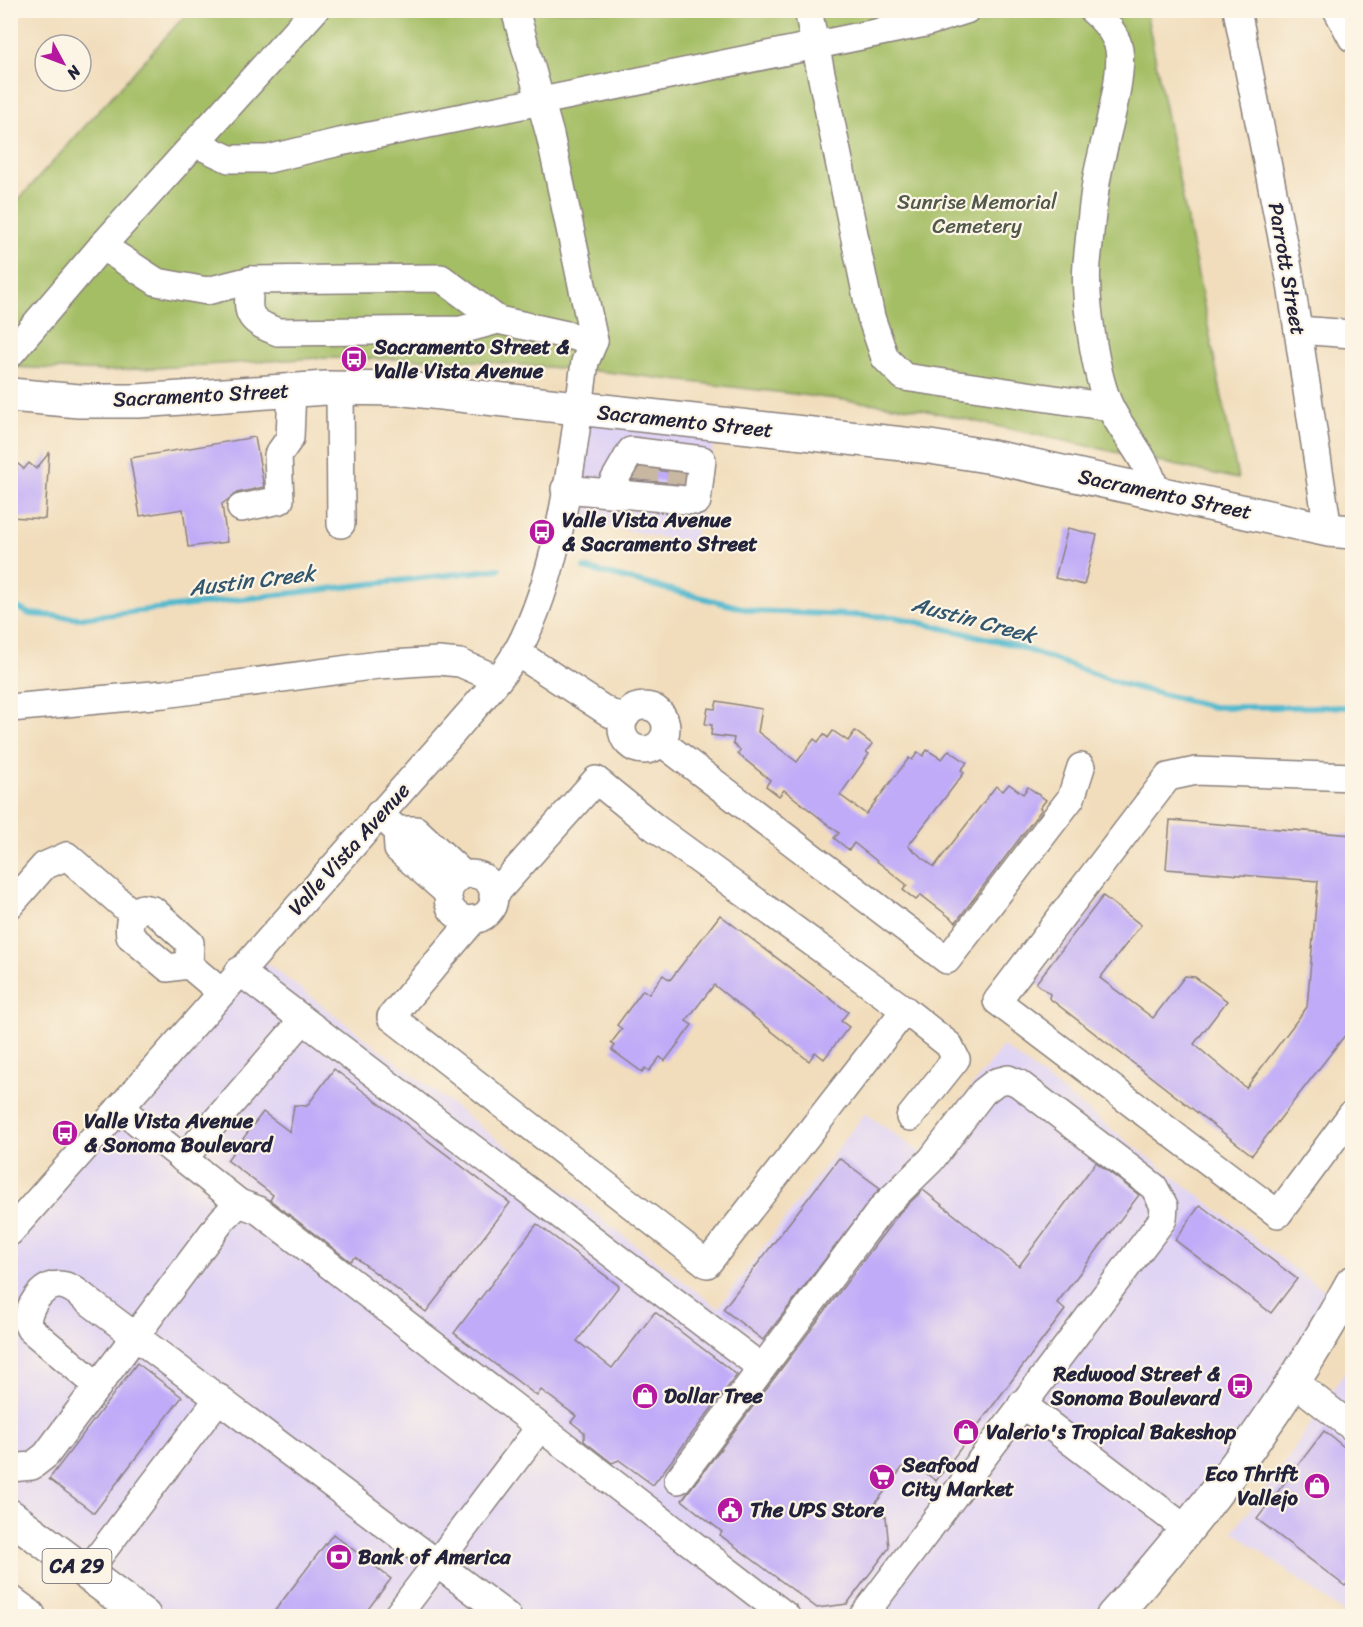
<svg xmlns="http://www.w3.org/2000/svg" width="1363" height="1627" font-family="Sriracha,sans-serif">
  <rect width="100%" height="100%" fill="#fcf5e5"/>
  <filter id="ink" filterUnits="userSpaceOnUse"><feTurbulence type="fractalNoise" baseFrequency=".0167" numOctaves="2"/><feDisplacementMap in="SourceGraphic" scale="12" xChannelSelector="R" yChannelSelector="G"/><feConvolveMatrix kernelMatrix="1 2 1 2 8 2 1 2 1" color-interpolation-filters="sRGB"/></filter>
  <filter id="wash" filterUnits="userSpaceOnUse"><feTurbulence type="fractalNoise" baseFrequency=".008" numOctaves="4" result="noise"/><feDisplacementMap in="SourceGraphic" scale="24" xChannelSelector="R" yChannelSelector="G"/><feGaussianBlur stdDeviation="1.35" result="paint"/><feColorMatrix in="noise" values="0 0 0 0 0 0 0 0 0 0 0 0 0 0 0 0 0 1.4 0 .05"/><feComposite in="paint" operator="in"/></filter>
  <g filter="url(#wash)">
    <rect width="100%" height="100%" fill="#f1ddbc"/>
    <g fill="#e0d4f4">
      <path d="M591 414 717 430 693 544 567 518Z"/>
      <path d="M255 954 718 1308 865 1113 921 1153 1003 1046 1313 1283 1344 1299 1113 1616H142L11 1515V1229Z"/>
      <path d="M1352 1361V1616H1348L1233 1531 1282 1468Z"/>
    </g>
    <path fill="#a4be65" stroke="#637050" stroke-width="1.5" d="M189 11H1146L1238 479 919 409 607 372 463 360 319 358 107 371 11 367V208Z"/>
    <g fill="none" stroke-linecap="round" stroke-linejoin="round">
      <g stroke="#50b8cd" stroke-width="6">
        <path d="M584 568 754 611 895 617 1011 644 1122 684 1213 707H1352"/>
        <path d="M10 604 30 614 79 618 499 569"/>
      </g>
    </g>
    <g id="blocks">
      <g fill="#bfabf8">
        <path d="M255 437 264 487 237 493 222 504 227 542 188 547 183 509 140 516 130 458Z"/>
        <path d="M49 453 45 519 10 517V472L18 464 24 469 29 463 36 469Z"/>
        <path d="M639 468 684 474 683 484 633 479Z"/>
        <path d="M1068 528 1097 535 1084 585 1055 578Z"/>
        <path d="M717 701 762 709 758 732 797 762 814 739 818 742 824 734 828 738 833 731 848 741 855 731 872 744 866 752 869 754 840 795 866 814 909 758 912 760 918 752 923 756 927 750 942 759 949 750 967 763 961 770 964 773 908 846 934 867 996 786 1003 791 1009 784 1023 794 1028 787 1046 800 1040 808 1042 809 956 922 921 895 916 900 903 890 907 885 854 843 849 850 834 838 839 833 784 790 779 796 766 786 770 780 738 754 740 750 733 744 734 738 711 735 712 725 705 724 708 708 715 709Z"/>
        <path d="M1170 820 1353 835V1025L1252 1155 1049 998 1050 994 1036 983 1103 896 1141 925 1100 978 1153 1018 1185 976 1195 977 1227 1001 1194 1044 1246 1088 1307 1007 1318 881 1166 869Z"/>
        <path d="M720 915 848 1012 841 1021 849 1027 824 1059 815 1052 809 1061 714 985 686 1021 692 1025 665 1061 660 1057 649 1071 645 1068 642 1072 612 1050 615 1046 611 1043 622 1029 617 1025 643 990 649 994 663 975 670 980Z"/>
        <path d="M334 1069 510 1203 426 1312 355 1257 350 1261 270 1200 273 1195 227 1160 263 1112 290 1132 294 1105 307 1106Z"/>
        <path d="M839 1158 880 1188 763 1340 723 1309Z"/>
        <path d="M1096 1162 1139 1195 1057 1303 1065 1310 936 1481 908 1460 872 1508 886 1517 889 1548 847 1604 817 1608 720 1535 722 1532 682 1500 900 1212 923 1190 1019 1266Z"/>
        <path d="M1200 1205 1297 1279 1271 1313 1175 1240Z"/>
        <path d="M537 1224 619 1286 577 1341 612 1368 655 1312 737 1375 653 1485 619 1460 612 1463 584 1441V1432L571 1422 576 1416 541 1390 537 1396 454 1333Z"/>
        <path d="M137 1363 182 1397 94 1513 49 1479Z"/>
        <path d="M1324 1431 1353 1454V1576L1345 1586 1257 1519Z"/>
        <path d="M333 1534 391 1579 362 1617H270Z"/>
      </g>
    </g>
  </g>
  <g filter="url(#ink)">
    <use href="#blocks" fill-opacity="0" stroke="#8a807c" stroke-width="1.5"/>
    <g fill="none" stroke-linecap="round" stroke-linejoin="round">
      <g stroke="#c8b8a2" stroke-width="27" stroke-dasharray="27 14" stroke-linecap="butt">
        <path d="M644 480 646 460"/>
        <path d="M680 484 682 465"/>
      </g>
      <defs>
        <g id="minor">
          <path d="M808 10 871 317 885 358 904 377 1110 407"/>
          <path d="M1092 10C1103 19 1112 29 1117 42 1128 68 1102 147 1097 177 1092 205 1090 235 1087 263 1084 299 1095 375 1110 407 1125 437 1148 458 1155 491"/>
          <path d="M1237 10 1290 278 1328 530"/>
          <path d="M1337 10 1352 38"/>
          <path d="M195 143 229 159H268L335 143 925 23 966 10"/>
          <path d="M102 246 157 282 207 291 251 280 441 278 498 320 594 341"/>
          <path d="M251 280C246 313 246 320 278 332L461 330 498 320"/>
          <path d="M1298 330 1352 334"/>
          <path d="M10 354 102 246 315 10"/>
          <path d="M340 388 341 524"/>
          <path d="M565 489 697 501 702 460 631 451 607 493"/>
          <path d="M241 508 280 500 278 455 290 438 292 390"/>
          <path d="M516 652 611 714 626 716"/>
          <circle cx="644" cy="728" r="22"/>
          <path d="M10 708 164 694 378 665 438 661 460 663 497 679"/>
          <path d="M661 742 947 960 1071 798 1081 767"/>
          <path d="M1352 777 1196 771 1168 777 997 1001 1278 1214 1352 1114"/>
          <path d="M379 814 397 830H416L464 875"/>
          <path d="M397 830 398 849 448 893"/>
          <circle cx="471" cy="897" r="23"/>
          <path d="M493 896 596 780 654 827 905 1010"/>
          <path d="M10 905 44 866 67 856 133 914"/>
          <path d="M474 919 391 1017 707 1264 905 1010 949 1045 956 1059 910 1117"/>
          <path d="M189 965 190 943 153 910 142 908C130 916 128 922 130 936L168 968 189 965 221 992"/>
          <path d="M239 971 762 1368"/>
          <path d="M120 1108 239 1203"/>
          <path d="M183 1159 303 1020"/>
          <path d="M10 1232 454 731C475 706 501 680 517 652 561 571 573 453 585 362L594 341 550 135 515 10"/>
          <path d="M1293 1381 1352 1427"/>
          <path d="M98 1386 30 1329 27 1323C28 1308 40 1286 58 1285 70 1284 82 1296 91 1303L507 1616"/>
          <path d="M1022 1404 1187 1530"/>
          <path d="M10 1468 32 1466 46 1455 222 1220 239 1203 258 1210 786 1616"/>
          <path d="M678 1480 883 1207 931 1160 983 1092 996 1082 1008 1079 1018 1083 1154 1187 1164 1206 1163 1219 863 1616"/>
          <path d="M86 1573 219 1398"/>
          <path d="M397 1616 540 1427"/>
        </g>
        <g id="major">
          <path d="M10 395 79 401H138L326 388 405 389 930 447 993 457 1328 530 1352 532"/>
          <path d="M10 1516 144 1616"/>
          <path d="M10 1602 29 1616"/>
          <path d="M1113 1616C1204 1515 1287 1403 1352 1283"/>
        </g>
      </defs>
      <use href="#minor" stroke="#8a807c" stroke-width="30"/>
      <use href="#major" stroke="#8a807c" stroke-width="36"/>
      <use href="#minor" stroke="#fff" stroke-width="27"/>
      <use href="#major" stroke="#fff" stroke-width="33"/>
    </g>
  </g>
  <defs>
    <symbol id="bus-disc" viewBox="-11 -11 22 22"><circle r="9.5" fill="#b5179e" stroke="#fcf5e5"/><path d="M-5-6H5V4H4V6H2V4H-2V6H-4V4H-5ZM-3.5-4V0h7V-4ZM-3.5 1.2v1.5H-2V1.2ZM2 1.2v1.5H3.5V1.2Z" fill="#fff"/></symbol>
    <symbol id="shop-disc" viewBox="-11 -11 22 22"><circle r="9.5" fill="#b5179e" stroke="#fcf5e5"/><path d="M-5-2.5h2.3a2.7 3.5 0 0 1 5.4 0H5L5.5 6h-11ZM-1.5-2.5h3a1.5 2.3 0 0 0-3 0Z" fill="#fff"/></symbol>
    <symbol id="supermarket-disc" viewBox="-11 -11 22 22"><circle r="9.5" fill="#b5179e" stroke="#fcf5e5"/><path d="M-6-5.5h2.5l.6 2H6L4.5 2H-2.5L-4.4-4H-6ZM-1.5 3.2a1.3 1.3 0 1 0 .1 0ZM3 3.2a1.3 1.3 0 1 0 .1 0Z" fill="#fff"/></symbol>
    <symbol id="civic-disc" viewBox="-11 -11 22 22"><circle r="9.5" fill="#b5179e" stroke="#fcf5e5"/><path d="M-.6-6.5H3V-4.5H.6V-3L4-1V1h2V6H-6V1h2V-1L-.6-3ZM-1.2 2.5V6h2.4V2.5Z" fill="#fff"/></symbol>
    <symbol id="bank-disc" viewBox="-11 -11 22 22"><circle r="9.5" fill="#b5179e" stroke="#fcf5e5"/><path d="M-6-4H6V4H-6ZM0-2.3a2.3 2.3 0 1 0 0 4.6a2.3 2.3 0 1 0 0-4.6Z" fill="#fff"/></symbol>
  </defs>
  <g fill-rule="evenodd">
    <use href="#bus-disc" x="339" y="344" width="30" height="30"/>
    <use href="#bus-disc" x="527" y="517" width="30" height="30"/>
    <use href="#bus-disc" x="50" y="1118" width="30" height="30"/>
    <use href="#bus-disc" x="1225" y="1371" width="30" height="30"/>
    <use href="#shop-disc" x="630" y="1381" width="30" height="30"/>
    <use href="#shop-disc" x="951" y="1417" width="30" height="30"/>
    <use href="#supermarket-disc" x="867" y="1462" width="30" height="30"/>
    <use href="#shop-disc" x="1302" y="1471" width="30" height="30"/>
    <use href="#civic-disc" x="715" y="1495" width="30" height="30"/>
    <use href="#bank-disc" x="324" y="1542" width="30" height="30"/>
  </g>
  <g text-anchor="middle" stroke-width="4.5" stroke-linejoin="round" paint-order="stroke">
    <rect fill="#fcf5e5" stroke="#63616e" stroke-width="1.5" x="42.5" y="1549" width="69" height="34" rx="4.5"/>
    <g font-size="20" font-weight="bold" fill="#22223b">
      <text x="77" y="1573">CA 29</text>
    </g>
    <g font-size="21" fill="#50594a" stroke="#fcf5e5">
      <text x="977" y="209">Sunrise Memorial<tspan x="977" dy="24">Cemetery</tspan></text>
    </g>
    <g font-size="21" fill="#22223b" stroke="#fcf5e5">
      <text transform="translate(1287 269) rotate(80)" y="7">Parrott Street</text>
      <text transform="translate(201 395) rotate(-3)" y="7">Sacramento Street</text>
      <text transform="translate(685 421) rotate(6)" y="7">Sacramento Street</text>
      <text transform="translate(1165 494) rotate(12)" y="7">Sacramento Street</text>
      <text transform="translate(349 849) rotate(-48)" y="7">Valle Vista Avenue</text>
    </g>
    <g font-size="21" font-weight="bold" fill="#22223b" stroke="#fcf5e5" text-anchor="start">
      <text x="374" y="354">Sacramento Street &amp;<tspan x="374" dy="24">Valle Vista Avenue</tspan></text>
      <text x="562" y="527">Valle Vista Avenue<tspan x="562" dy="24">&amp; Sacramento Street</tspan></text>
      <text x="84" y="1128">Valle Vista Avenue<tspan x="84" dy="24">&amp; Sonoma Boulevard</tspan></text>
      <text x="1220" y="1381" text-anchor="end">Redwood Street &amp;<tspan x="1220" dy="24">Sonoma Boulevard</tspan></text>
      <text x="664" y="1403">Dollar Tree</text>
      <text x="986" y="1439">Valerio's Tropical Bakeshop</text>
      <text x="902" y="1472">Seafood<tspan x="902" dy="24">City Market</tspan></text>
      <text x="1298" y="1481" text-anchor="end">Eco Thrift<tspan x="1298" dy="24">Vallejo</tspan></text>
      <text x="750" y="1517">The UPS Store</text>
      <text x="358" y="1564">Bank of America</text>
    </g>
    <g font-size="22" font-style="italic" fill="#32566e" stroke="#fcf5e5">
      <text transform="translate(252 580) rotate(-7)" y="8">Austin Creek</text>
      <text transform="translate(974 619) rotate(15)" y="8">Austin Creek</text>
    </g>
  </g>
  <rect width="1363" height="1627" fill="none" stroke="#fcf5e5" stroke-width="36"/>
  <g transform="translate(63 63) rotate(131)"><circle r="28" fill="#fcf5e5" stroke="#a5a1a1" stroke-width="1.5"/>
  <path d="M0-4.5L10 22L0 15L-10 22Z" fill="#b5179e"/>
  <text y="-9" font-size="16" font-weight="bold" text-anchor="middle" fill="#22223b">N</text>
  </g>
</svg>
